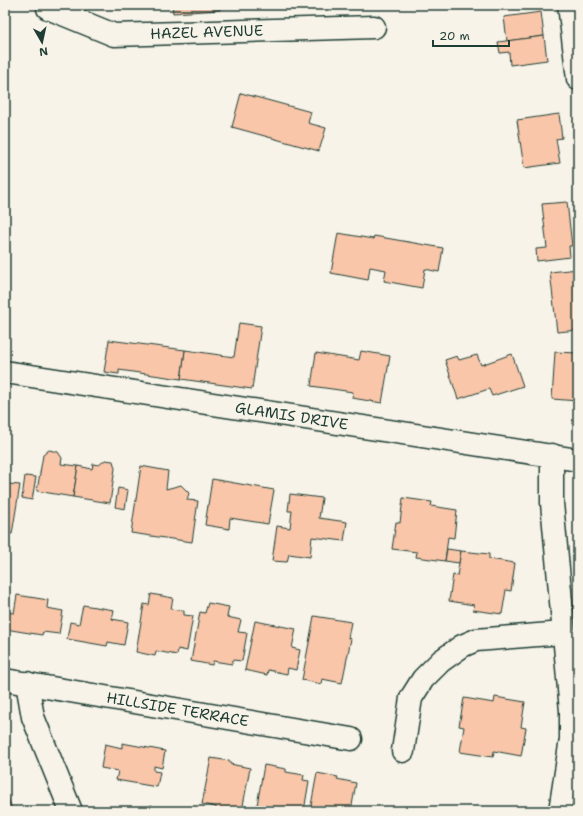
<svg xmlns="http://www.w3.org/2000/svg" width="583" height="816" font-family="'Shantell Sans',sans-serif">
  <rect width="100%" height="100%" fill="#f7f3e8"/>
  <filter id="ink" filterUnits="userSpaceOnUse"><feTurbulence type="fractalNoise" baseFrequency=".025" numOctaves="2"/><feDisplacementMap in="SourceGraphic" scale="8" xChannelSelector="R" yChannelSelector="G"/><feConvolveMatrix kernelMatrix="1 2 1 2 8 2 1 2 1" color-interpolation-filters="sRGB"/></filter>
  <g filter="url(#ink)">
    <g fill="#f9c6a9" stroke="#1f3d34">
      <path d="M172 5H220V10L173 13Z"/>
      <path d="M541 12 544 36 507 41 504 17Z"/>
      <path d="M544 36 547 60 510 65 509 52 500 53 498 42Z"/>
      <path d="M241 93 311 112 308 123 326 128 319 151 232 127Z"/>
      <path d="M559 114 562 138 556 139 560 163 524 168 517 120Z"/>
      <path d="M567 202 572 246H569L570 257 537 261 536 249 547 248 542 204Z"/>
      <path d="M338 233 373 239 374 236 443 248 439 272 425 269 422 288 384 281 386 270 370 267 368 280 331 273Z"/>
      <path d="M578 269V330L557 332 550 272Z"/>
      <path d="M239 323 261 326 252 389 181 379 185 350 234 357Z"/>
      <path d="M109 340 185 350 181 379 119 370V374L104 372Z"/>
      <path d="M361 351 390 356 382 403 352 398 353 392 311 386 316 353 359 360Z"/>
      <path d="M555 352 578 353V401L552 399Z"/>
      <path d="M512 354 523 386 492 396 489 389 458 399 445 360 457 356 459 360 477 355 481 365Z"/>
      <path d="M49 450 58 452 62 458 61 464 78 466 73 497 37 491 43 455Z"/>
      <path d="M105 460 113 461 115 468 110 503 73 497 78 466 92 469 93 464 99 465Z"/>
      <path d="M141 466 168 471 166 489 181 485 189 493 187 500 198 501 192 542 131 533Z"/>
      <path d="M25 476 36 477 32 500 22 498Z"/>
      <path d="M212 479 274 490 268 524 230 518 229 529 205 525Z"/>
      <path d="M8 484 20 485 12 534 5 533V503Z"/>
      <path d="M118 488 128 490 125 509 115 507Z"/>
      <path d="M290 494 322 498 319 518 347 522 344 541 312 537 310 557 289 554 287 562 272 561 277 526 290 528 292 511H288Z"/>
      <path d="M403 498 432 502 431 506 457 510 454 538 448 537 445 561 416 557 417 552 392 549 396 522 400 523Z"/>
      <path d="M447 549 461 551 459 563 445 561Z"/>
      <path d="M461 551 489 554V559L515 563 511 591 506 590 502 614 473 610 474 605 449 601 453 575 457 576Z"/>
      <path d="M151 594 173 598 171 609 184 611V615L193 616 187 651 178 649 177 655 156 651 155 656 136 652 144 604 149 605Z"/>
      <path d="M17 595 48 600 47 608 63 611 59 634 43 632 42 635 5 629V612L14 613Z"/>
      <path d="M208 603 229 607 227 617 241 620 238 632 247 633 242 661 233 660 232 664 213 661 212 665 191 661 200 612 205 613Z"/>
      <path d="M83 605 114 610 112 619 128 622 124 645 108 642 107 646 67 639 70 622 79 624Z"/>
      <path d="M314 616 351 622 348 638 351 639 342 683 322 679 321 684 302 680Z"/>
      <path d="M255 621 296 629 292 648 300 650 296 670 288 668 287 674 268 670 267 675 245 670Z"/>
      <path d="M495 697 525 702 521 727 526 728 521 756 494 751 493 757 460 752 464 727 459 726 464 698 494 703Z"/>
      <path d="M122 743 165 751 162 768 154 766V771L160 772 157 787 116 780 118 771 101 768 105 744 122 748Z"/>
      <path d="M211 758 230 761V764L250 768 242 811 228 809 227 811H216V807L202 804Z"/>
      <path d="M264 765 286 769V772L304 775 303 780 309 781 304 811H256Z"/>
      <path d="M317 773 338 777 337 779 356 783 351 811H310Z"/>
      <path d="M5 790 12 809 9 811H5Z"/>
      <path d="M152 805 155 811H139Z"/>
      <path d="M402 807 430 811H402Z"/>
    </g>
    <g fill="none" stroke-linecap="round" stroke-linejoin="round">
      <defs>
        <g id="minor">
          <path id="s1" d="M48 5V8L114 35 374 27"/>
          <path d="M569 5 578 79"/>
          <path id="s2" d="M5 372 578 460"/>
          <path d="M552 455V503L571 711V739L560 811"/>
          <path id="s3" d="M5 680 351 739"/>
          <path d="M27 683 33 717 71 811"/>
          <path d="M403 751 411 698 423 679 441 661 462 646 476 640 563 633"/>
        </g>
      </defs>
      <use href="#minor" stroke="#1f3d34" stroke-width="25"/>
      <use href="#minor" stroke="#f7f3e8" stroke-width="22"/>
    </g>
  </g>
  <g text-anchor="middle" stroke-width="3.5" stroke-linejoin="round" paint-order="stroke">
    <g font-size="15" fill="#1f3d34" stroke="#f7f3e8">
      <text dy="5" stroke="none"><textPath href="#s1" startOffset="167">HAZEL AVENUE</textPath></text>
      <text dy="5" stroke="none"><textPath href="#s2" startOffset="290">GLAMIS DRIVE</textPath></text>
      <text dy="5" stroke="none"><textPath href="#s3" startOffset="175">HILLSIDE TERRACE</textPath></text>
    </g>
  </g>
  <rect width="583" height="816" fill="none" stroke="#f7f3e8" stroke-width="20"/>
  <rect x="10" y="10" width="563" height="796" fill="none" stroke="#1f3d34" stroke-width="1.5" filter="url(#ink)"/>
  <g transform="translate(42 42) rotate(171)" stroke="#f7f3e8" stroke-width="3" paint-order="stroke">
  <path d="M0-3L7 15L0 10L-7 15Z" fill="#1f3d34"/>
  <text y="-6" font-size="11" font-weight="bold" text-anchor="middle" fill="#1f3d34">N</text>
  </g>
  <path d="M433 40v6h76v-6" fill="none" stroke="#1f3d34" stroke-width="2"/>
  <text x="439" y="40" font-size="12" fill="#1f3d34" stroke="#f7f3e8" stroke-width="3" paint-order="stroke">20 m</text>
</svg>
